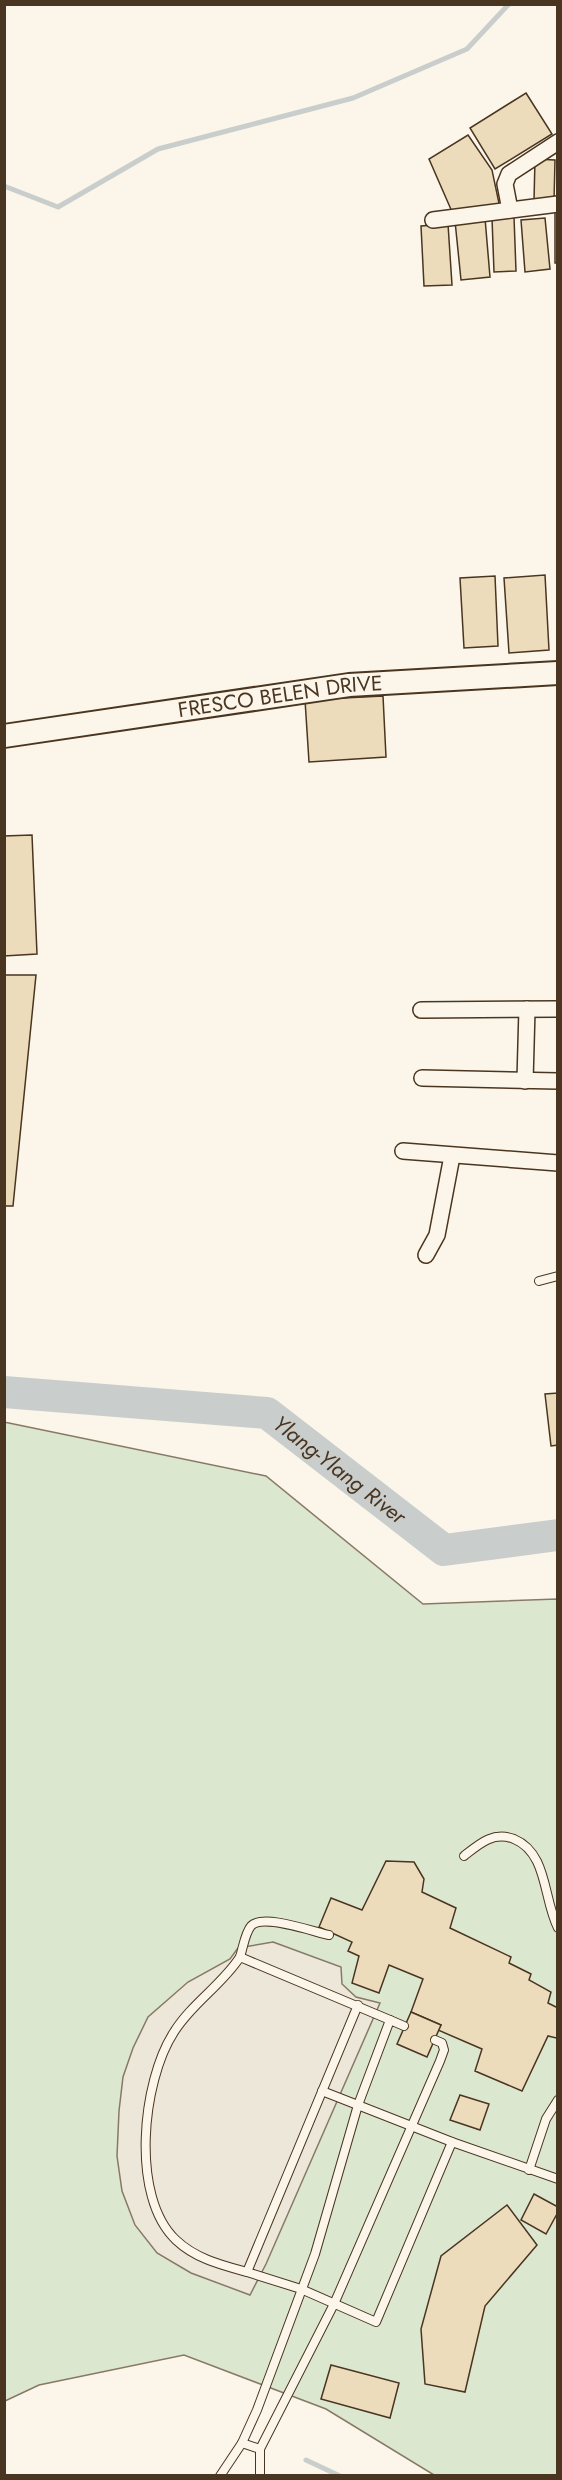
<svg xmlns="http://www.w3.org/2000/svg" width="562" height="2480" font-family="Jost,sans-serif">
  <rect width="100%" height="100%" fill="#fbf6e9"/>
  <path fill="#dce7d0" stroke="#887966" stroke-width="1.5" d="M4 1422 266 1476 423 1604 557 1599V2475H434L326 2409 184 2355 39 2385 5 2401Z"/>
  <path fill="#ede7d9" stroke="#887966" stroke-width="1.5" d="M273 1942 341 1967 342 1984 356 1997 380 2003 266 2264 250 2295 191 2273 157 2253 135 2225 122 2191 117 2156 119 2111 123 2077 133 2048 148 2017 188 1982 230 1959 238 1948Z"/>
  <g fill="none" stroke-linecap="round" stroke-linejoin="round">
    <g stroke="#c9cecd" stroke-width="5">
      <path d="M4 186 58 207 158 149 353 98 467 49 509 4"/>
      <path d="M306 2460 340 2476"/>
    </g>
    <path stroke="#c9cecd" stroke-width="32" id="s1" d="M4 1392 267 1413 444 1550 558 1535"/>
  </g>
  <g fill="#ecdcbc" stroke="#4a3520" stroke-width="1.5">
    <path d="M526 93 552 134 495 169 470 128Z"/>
    <path d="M468 135 492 170 500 208 453 214 429 159Z"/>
    <path d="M535 159 555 160 554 201H534Z"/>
    <rect x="555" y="212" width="3" height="51"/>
    <path d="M514 217 516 271 494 272 492 218Z"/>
    <path d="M485 218 490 277 461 280 455 221Z"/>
    <path d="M545 218 550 269 525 272 521 220Z"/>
    <path d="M448 224 452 285 424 286 421 226Z"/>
    <path d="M545 575 549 650 509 653 504 578Z"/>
    <path d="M495 576 498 646 464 648 460 578Z"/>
    <path d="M383 696 386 757 309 762 305 700Z"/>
    <path d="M32 835 37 954 4 956V836Z"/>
    <path d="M4 975H36L13 1206H4Z"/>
    <path d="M558 1393V1445L551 1446 545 1394Z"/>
    <path d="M386 1861 414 1862 424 1879 422 1892 456 1908 450 1928 511 1957 509 1963 531 1974 529 1980 551 1992 548 2003 558 2008V2035L556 2038 548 2036 522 2091 475 2071 482 2049 438 2030 441 2025 411 2012 423 1979 389 1965 379 1993 352 1983 359 1956 348 1951 352 1942 319 1927 331 1898 362 1910Z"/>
    <path d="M411 2012 441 2025 427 2057 397 2044Z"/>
    <path d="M460 2095 489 2104 480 2130 450 2120Z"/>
    <path d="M534 2194 558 2207V2212L546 2234 521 2220Z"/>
    <path d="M507 2205 537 2245 485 2306 465 2392 425 2384 421 2329 441 2256Z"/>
    <path d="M331 2365 399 2383 390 2418 321 2399Z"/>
  </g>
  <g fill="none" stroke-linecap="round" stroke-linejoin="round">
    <defs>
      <g id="lane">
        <path d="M539 1281 558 1276"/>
        <path d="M464 1856C479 1844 493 1831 514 1839 548 1853 543 1899 558 1928"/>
        <path d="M240 1957C243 1948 245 1933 251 1926 262 1913 314 1932 329 1935"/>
        <path d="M358 2005 247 2272 301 2289 376 2322 452 2142"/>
        <path d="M322 2091 452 2142 558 2179"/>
        <path d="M529 2170 546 2119 558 2100"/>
        <path d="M247 2272C222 2265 196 2259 176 2240 130 2197 142 2081 174 2032 192 2003 222 1985 240 1957L390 2020"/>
        <path d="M242 2443 260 2449"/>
        <path d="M220 2476 242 2443 257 2410 315 2254 358 2105 390 2020 404 2026"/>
        <path d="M260 2476V2449L334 2304 440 2061 444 2050 442 2043 435 2040"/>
      </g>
      <g id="street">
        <path d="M510 210 505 184 509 174 558 142"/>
        <path d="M433 220 558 204"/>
        <path d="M421 1010 558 1009"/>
        <path d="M422 1078 558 1081"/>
        <path d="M525 1081 527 1009"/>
        <path d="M403 1151 558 1163"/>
        <path d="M426 1255 437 1235 452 1156"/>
      </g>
      <g id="secondary">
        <path id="s2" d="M4 736 349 685 558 673"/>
      </g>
    </defs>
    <use href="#lane" stroke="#4a3520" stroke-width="10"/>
    <use href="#street" stroke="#4a3520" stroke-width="18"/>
    <use href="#secondary" stroke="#4a3520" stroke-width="26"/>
    <use href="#lane" stroke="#fbf6e9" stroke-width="8"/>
    <use href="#street" stroke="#fbf6e9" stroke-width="15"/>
    <use href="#secondary" stroke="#fbf6e9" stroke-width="22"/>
  </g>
  <g text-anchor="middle" stroke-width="4.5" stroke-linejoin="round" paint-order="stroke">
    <g font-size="21" fill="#4a3520" stroke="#fbf6e9">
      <text dy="7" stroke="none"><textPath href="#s2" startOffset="279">FRESCO BELEN DRIVE</textPath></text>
    </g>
    <g font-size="22" font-style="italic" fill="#4a3520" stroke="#fbf6e9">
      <text dy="8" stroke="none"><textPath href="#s1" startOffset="356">Ylang-Ylang River</textPath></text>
    </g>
  </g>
  <rect width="562" height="2480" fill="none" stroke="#4a3520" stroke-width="12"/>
</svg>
